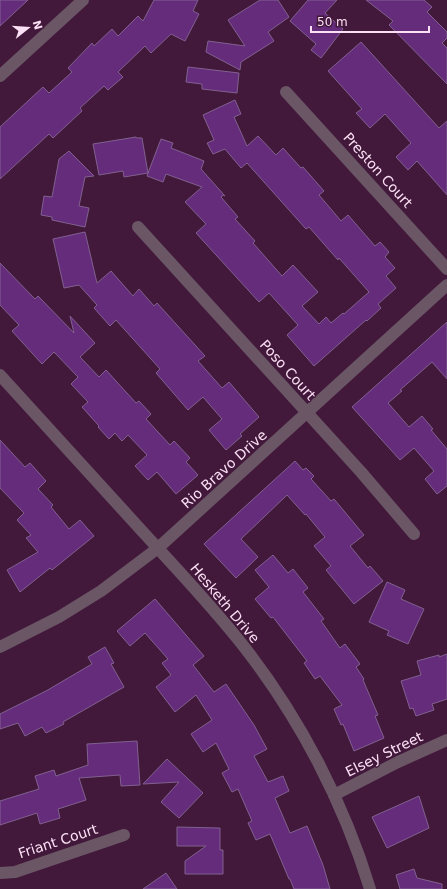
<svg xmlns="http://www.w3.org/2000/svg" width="447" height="889" font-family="'DejaVu Sans',sans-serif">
  <rect width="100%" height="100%" fill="#42193b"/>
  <g fill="#652c7c" stroke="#81608f">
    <path d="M0 0H28L0 26Z"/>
    <path d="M154 0H198L193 11 199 14 185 41 171 34 151 53 145 46 118 72 123 77 108 90 104 86 80 108 82 111 53 138 49 134 0 179V127L43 87 49 93 72 72 68 68 92 43 94 46 112 29 118 36 138 16 143 21Z"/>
    <path d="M260 0H278L289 17 268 32 274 41 241 62 240 70 206 52 208 41 245 46 228 20Z"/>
    <path d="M308 0H337L325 13 343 29 321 58 311 50 316 44 290 21Z"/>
    <path d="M366 0H424L432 7 427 12 447 32V38L442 43 447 48V84L389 25 393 21Z"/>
    <path d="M361 42 439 128 447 121V195L417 161 408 170 396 157 411 143 385 114 370 128 356 113 362 109 328 71Z"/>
    <path d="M188 67 239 73 237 93 202 89V84L186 82Z"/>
    <path d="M235 100 241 114 234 117 247 146 258 136 276 155 283 148 301 168 303 167 324 191 319 195 341 221 348 215 375 246 380 242 389 252 385 257 395 268 386 276 396 288 378 304 381 308 367 321 366 320 314 366 287 335 298 325 269 293 259 302 196 233 206 224 185 202 202 187 166 174 163 182 147 176 148 173 124 177 123 171 99 175 93 144 136 137 137 138H142L148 173 161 139 173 143 171 148 204 161 201 169 225 196 223 195 221 197 238 217 235 219 255 241 253 243 282 276 293 265 318 292 302 306 319 324 326 317 331 323 343 313 344 314 369 292 339 258 338 260 309 227 306 229 247 163 241 168 225 149 213 154 207 143 214 140 203 115Z"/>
    <path d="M69 151 94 176 85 177 79 206 89 208 85 227 52 220V217L41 215 44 196 52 197 59 159Z"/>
    <path d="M85 232 97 283 111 271 133 296 139 289 154 306 157 303 205 356 198 361 222 388 229 382 259 417 240 434 242 436 226 450 209 430 222 419 203 397 188 410 156 373 160 369 116 320 110 326 94 308 97 305 79 285 64 288 53 239Z"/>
    <path d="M0 263 35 299 38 296 74 333 70 316 95 343 80 357 99 377 106 370 136 403 139 401 151 414 146 419 170 445 174 441 190 458 186 462 198 475 176 494 157 472 148 480 135 466 147 455 128 435 122 441 115 433 109 439 98 427 99 426 82 407 88 402 71 384 78 377 54 352 42 364 12 331 19 325 0 305Z"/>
    <path d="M447 322V379L432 362 400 390 402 391 388 403 409 427 422 416 433 429 431 430 447 449V486L437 494 425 479 434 471 414 448 400 460 352 407Z"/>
    <path d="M0 440 25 467 30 463 46 481 38 489 53 505 51 507 69 529 80 520 94 536 52 570 50 568 20 592 7 570 38 552 26 538 31 535 17 520 24 513 0 488Z"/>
    <path d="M295 461 303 470 306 468 314 476 311 479 331 501 334 499 364 535 350 546 368 568 370 566 383 581 354 604 326 570 331 566 314 546 325 537 306 514 305 515 287 495 241 539 258 557 236 578 204 544Z"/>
    <path d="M273 555 288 573 293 569 308 588 303 592 324 619 321 621 340 648 345 644 360 664 356 667 364 679 363 680 378 715 375 716 384 738 354 751 343 724 341 725 334 709 342 705 320 676 315 679 304 663 307 661 273 617 271 618 255 599 269 587 255 570Z"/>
    <path d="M387 582 405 590 401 599 424 609 408 644 387 635 389 631 369 622Z"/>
    <path d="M155 599 204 656 193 665 214 692 226 684 254 725 267 749 254 756 268 782 283 776 289 791 275 798 290 833 307 826 323 865 330 889H294L290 879H289L270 834 256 840 248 823 252 821 238 789 232 792 222 773 229 769 216 743 203 752 191 734 212 720 196 695 175 712 156 687 171 675 162 663 168 659 145 633 130 646 117 631Z"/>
    <path d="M105 647 114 663 111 664 124 687 63 722 64 724 46 733 42 727 25 736 18 723 0 729V714L46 691 92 664 88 657Z"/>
    <path d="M447 654V699L432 704 434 710 416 716 413 708 410 709 401 681 421 675 417 661 439 655V657Z"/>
    <path d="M137 741 140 785 121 786 120 775 79 778 86 800 58 809 60 818 40 824 37 813 0 825V801L39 789 35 776 54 770 56 776 88 765 87 744Z"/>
    <path d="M167 759 203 793 179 818 161 802 179 782 143 784Z"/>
    <path d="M419 796 429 828 387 848 372 817Z"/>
    <path d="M177 827 220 828V850H223V874H185V861L206 846H177Z"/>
    <path d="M414 869 417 878 442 884V889H400L396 875Z"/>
    <path d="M166 873 177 889H143Z"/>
  </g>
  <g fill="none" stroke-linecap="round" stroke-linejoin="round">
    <g stroke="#6b5666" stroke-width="12">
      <path d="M0 76 83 0"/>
      <path d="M286 92 447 269"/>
      <path d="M138 227 361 472 414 534"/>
      <path d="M0 375C44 423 88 471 132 520 170 562 210 603 245 648 300 719 344 803 370 889"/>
      <path d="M0 647 59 617 101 591 158 548 447 285"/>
      <path d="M334 795 398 762 447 740"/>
      <path d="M0 873 15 872 124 835"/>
    </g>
  </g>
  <g text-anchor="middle" stroke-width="3" stroke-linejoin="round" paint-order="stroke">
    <g font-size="14" fill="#fce0f5" stroke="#42193b">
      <text transform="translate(378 170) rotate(48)" y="5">Preston Court</text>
      <text transform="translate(288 370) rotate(48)" y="5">Poso Court</text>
      <text transform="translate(224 469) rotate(-42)" y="5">Rio Bravo Drive</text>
      <text transform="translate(225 603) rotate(50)" y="5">Hesketh Drive</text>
      <text transform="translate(384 754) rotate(-26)" y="5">Elsey Street</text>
      <text transform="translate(58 841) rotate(-18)" y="5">Friant Court</text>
    </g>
  </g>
  <g transform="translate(28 28) rotate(73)" stroke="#42193b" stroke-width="3" paint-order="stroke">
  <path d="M0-3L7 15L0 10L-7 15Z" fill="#fce0f5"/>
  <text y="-6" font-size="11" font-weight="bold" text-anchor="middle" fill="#fce0f5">N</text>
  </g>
  <path d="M311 26v6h118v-6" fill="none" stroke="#fce0f5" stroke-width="2"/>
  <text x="317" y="26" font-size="12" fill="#fce0f5" stroke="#42193b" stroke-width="3" paint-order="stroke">50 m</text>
</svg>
